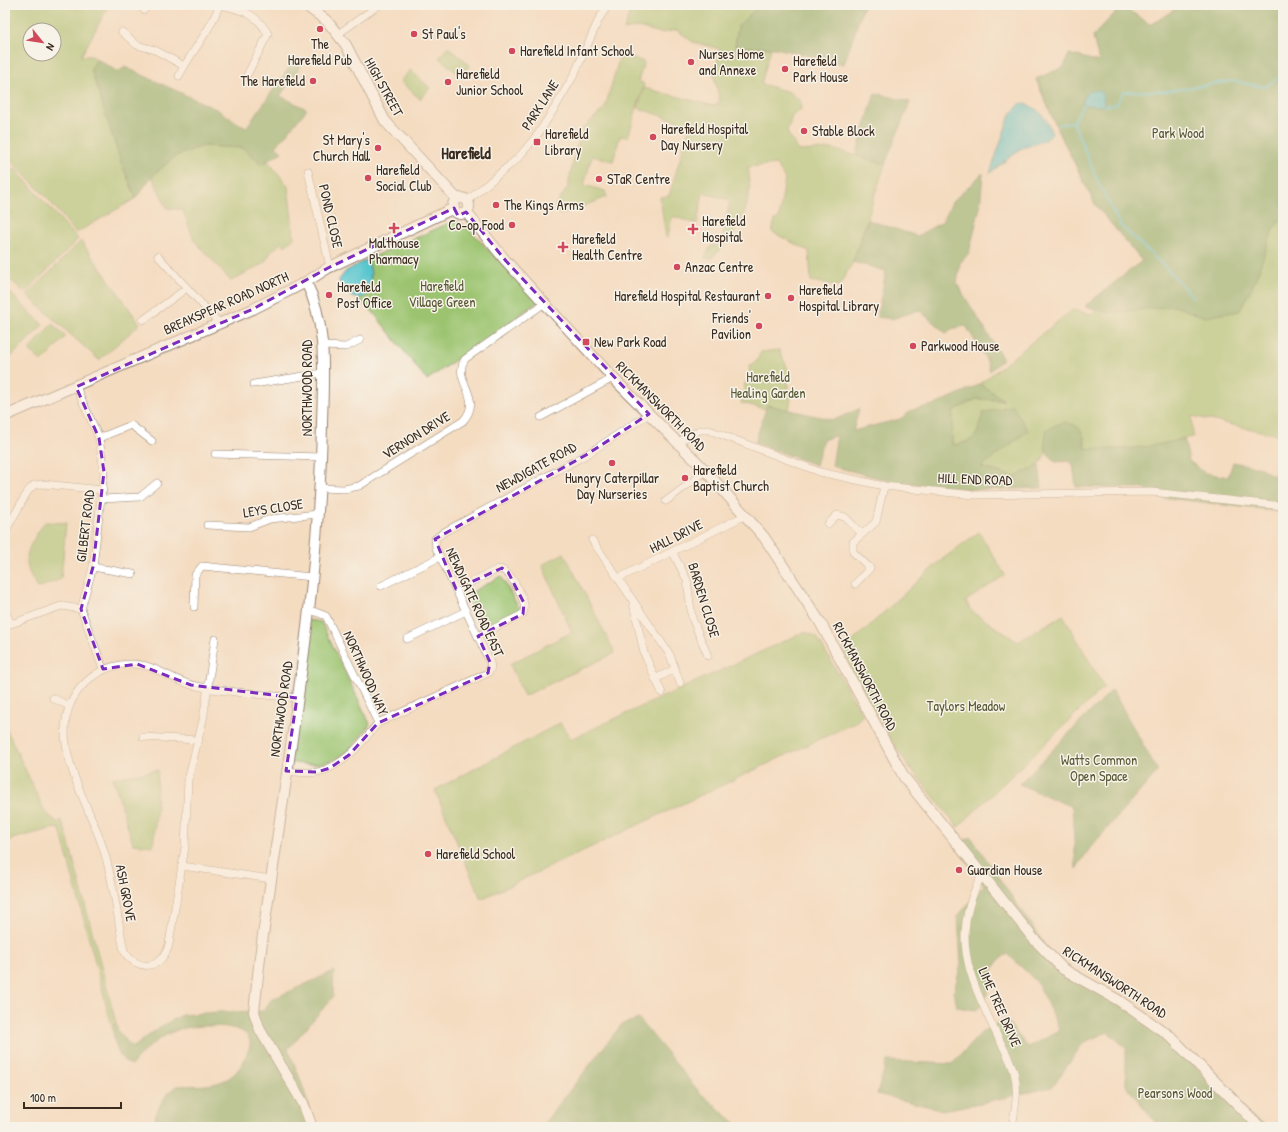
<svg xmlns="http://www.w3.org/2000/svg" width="1288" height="1132" font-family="'Patrick Hand',sans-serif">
  <rect width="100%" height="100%" fill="#f7f3e8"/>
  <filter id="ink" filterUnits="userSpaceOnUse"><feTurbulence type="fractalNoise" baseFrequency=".025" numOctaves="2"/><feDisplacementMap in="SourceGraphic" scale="8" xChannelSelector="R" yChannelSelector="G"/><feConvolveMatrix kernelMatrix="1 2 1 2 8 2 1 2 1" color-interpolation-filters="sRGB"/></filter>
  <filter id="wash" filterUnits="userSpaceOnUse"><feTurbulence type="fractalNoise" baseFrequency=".012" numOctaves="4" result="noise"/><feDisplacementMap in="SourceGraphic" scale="16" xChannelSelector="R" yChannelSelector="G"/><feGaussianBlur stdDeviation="0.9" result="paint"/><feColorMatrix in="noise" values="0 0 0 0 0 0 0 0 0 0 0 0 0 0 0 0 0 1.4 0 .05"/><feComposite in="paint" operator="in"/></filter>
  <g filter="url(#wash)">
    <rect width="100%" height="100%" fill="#f4dcc1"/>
    <g fill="#9cc46f" stroke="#6c7746" fill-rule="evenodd">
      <path d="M5 5H109L81 56H91L97 59 91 70 121 162 136 198 76 233 47 198 5 155ZM30 30H54V54H30Z"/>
      <path d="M632 5H759L738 26 735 46 771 48 761 84 789 92 800 100 801 109 792 116 787 132 798 151 832 149 885 164 853 262 839 286 811 281 809 251 772 232 775 220 779 218 785 179 776 164 748 167C755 204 738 235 710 259L705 258 711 246 721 244 730 200 703 193 697 224 672 216 668 237H666L660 197 669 196 690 125 638 108 644 88 714 106 720 101 714 76 720 49 693 42 677 30 661 33 638 27 624 30Z"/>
      <path d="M1181 5 1283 22V436L1192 416 1193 437C1181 438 1172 443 1160 445 1135 449 1110 451 1085 448V437L1045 442 1046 453 1039 465 1014 477 980 467 983 413C977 437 977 441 952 445L953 411 976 399 1003 400 980 384 1072 310 1091 314 1096 309 1085 306 1142 261 1095 204 1057 128 1036 79 1064 67 1069 54 1099 62 1093 36 1122 6 1151 25Z"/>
      <path d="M448 47 470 65 461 76 439 58Z"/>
      <path d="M626 56 644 62 638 81 644 84 628 137 620 136 613 161 592 156 584 185 605 191 607 197 560 215 555 206 568 187 575 153 583 128 605 108 619 59Z"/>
      <path d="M410 70 430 88 420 99 400 81Z"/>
      <path d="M203 146 244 148 262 164 268 161 288 186 294 238 285 246 282 242 271 252 264 263 231 281 194 240 183 210 167 208 152 176 177 155Z"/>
      <path d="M5 169H15L78 239 25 293 5 275Z"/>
      <path d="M456 220 467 227 538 302 427 380 373 312 358 299 369 294 371 274 368 259Z"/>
      <path d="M81 241 140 324 99 360 27 295Z"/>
      <path d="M5 288 43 325 5 363Z"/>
      <path d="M52 324 66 336 42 362 29 350Z"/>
      <path d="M779 350C781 357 785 361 787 367 791 378 785 389 791 399L789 410 767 405 766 409 741 403 745 383 748 381 750 366 757 361 761 352Z"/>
      <path d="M1283 458V482L1273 477Z"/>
      <path d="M45 522 66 523 61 579 38 588C18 560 28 547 45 522Z"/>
      <path d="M979 532 1005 575 966 601 971 611 1018 642 1063 615 1104 687 958 827 911 769 891 740 848 664 844 649 940 561Z"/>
      <path d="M564 553 615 653 524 696 510 664 572 632 542 565Z"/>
      <path d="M501 576 520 610 482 630 467 595Z"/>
      <path d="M309 620 321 622 370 724C363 733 356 743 348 751 333 765 308 766 289 762Z"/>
      <path d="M804 632 816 636 863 715 856 722 481 899 435 790 560 723 571 739Z"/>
      <path d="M5 726 45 812 58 823 61 820 66 832 116 1023 112 1026 60 829 54 828 5 841Z"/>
      <path d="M158 770 156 805H157L153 846 133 844 113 778Z"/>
    </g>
    <g fill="#7daa62" stroke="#5c6a40">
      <path d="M759 5H864L844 64 776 48 735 46 738 26Z"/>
      <path d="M1181 5H1283V218L1273 229 1255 281 1240 311 1205 317 1174 306 1110 313 1085 306 1142 261 1095 204 1057 128 1036 79 1064 67 1069 54 1099 62 1093 36 1122 6 1151 25Z"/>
      <path d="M97 59 118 72 125 67 218 110 246 128 294 61 301 66 280 96 307 109 276 147 282 152 262 164 243 148 203 146 177 155 152 176 136 198 121 162 91 69Z"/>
      <path d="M875 93 910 102 885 164 856 156Z"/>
      <path d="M983 173 980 207 969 253 960 263 957 284 1003 359 990 371 986 359 966 326 951 329 947 334 919 310 892 319 877 317 886 271 853 262 868 220 917 236 942 222 952 202Z"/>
      <path d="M980 384 1004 400 976 399 953 411 952 445C977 442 977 436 983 413L1012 405 1028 431 981 467 1014 477 1039 465 1042 488 975 490 890 481 832 466 837 435 823 440 816 465 755 443 767 405 834 420 859 409 853 431 900 419 913 410 937 404Z"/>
      <path d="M1063 422C1081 424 1083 432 1085 448 1119 451 1151 448 1184 438L1189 461 1205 473 1228 477 1233 462 1261 468 1283 482V512L1159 497 1143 488 1076 487 1073 464 1069 461 1055 462C1043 450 1044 445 1047 429Z"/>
      <path d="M1112 690 1158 771 1090 848 1076 869 1072 807 1019 784Z"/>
      <path d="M971 837 1062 970 1148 1021 1241 1110 1268 1127H1159L1126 1085V1048L1108 1032 1084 1042 1052 1087 981 1103 943 1110 877 1094 887 1061 952 1064 983 1031 1006 1020 1028 1047 1060 1031 1037 982 1008 954C989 963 992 980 986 998 985 1002 980 1007 976 1010L957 1007 954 991 961 964 958 916 984 885 955 845Z"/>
      <path d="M334 971 333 997 288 1049C299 1075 309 1099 312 1127H172L155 1118C158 1107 166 1091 177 1086 191 1085 206 1087 220 1082 231 1079 238 1071 244 1061 246 1055 251 1047 250 1041 247 1021 191 1025 177 1030 159 1037 143 1050 132 1065 116 1061 115 1040 112 1027L116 1023 118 1032C125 1036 127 1045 134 1047L158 1028 182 1015 218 1012 263 1011 271 1000Z"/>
      <path d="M639 1019 700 1093 740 1127H541L622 1024Z"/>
    </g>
    <g fill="#59c6cf" stroke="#4a7876">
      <path d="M1099 90 1103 95 1104 106 1083 105V98L1090 91Z"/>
      <path d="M1021 103C1038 106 1047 118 1052 134L1046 140 1020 149 990 173 1010 115Z"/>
      <path d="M368 259 371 274 369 294C365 296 360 299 356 298 348 297 340 288 339 280L346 271Z"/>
    </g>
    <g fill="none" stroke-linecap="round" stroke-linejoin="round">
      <g stroke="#59c6cf" stroke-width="2">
        <path d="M1104 106 1117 104 1123 92 1167 91 1232 81 1265 87 1283 74"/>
        <path d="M1073 122 1098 182 1120 225 1164 266 1194 298"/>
        <path d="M1059 125 1073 122 1083 105"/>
      </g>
    </g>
  </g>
  <g filter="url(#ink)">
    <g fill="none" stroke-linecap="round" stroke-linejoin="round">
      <defs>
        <g id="street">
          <path d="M222 5C244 11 256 13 268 34L247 75"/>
          <path d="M144 10 148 5"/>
          <path d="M122 32 137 45 155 50 184 66"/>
          <path d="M338 34 379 5"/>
          <path d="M179 76C191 51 211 31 219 5"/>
          <path d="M308 171 330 267"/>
          <path d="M467 201 518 158 538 134 556 106 574 75 599 19 608 5"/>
          <path d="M158 256 219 323"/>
          <path d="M143 320 187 288"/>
          <path d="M322 346 346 347 360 340"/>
          <path d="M254 384 322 373"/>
          <path d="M76 387 99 438 104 472 93 567 81 609 103 669"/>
          <path d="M541 417 613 378"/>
          <path d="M99 438 131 425 152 441"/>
          <path d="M678 442 700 430H709L820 472 884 486 974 495 1151 492 1283 506"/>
          <path d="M215 454 322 457"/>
          <path d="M320 488 344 489 359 486 463 421C485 396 451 382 465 359L545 303"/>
          <path d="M102 499 140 497 157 483"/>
          <path d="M666 501 706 471"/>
          <path d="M828 524 837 515 845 517 862 534"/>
          <path d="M207 525 249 527 270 519 318 514"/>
          <path d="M5 532 28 491 34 485 43 484 103 490"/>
          <path d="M592 540 670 655 680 683"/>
          <path d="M673 553 687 580 692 618 708 656"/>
          <path d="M93 567 133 574"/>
          <path d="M619 578 744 516"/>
          <path d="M855 584 870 568 853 552V542L876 522 884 486"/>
          <path d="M381 586 440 557"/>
          <path d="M456 589 498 569C509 568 523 595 524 605 525 608 524 611 523 614L478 636"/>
          <path d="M633 603 644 653 662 693"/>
          <path d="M194 607 195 575 202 566 312 577"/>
          <path d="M5 610 11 624 61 606 81 609"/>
          <path d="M215 639 203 720 188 780 185 847 169 944C163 969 138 973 124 951 117 917 114 881 103 848 87 797 37 728 86 682 99 670 114 664 132 664 155 664 171 680 192 685 226 693 262 694 297 698"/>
          <path d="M407 639 466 611"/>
          <path d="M655 679 675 669"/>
          <path d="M53 698 69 706"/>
          <path d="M378 723 488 673 491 668 490 662 436 548 435 539 444 532 586 455 649 414"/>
          <path d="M143 737 199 740"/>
          <path d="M286 771C296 772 309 774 318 772 344 766 362 743 378 723L326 616 308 609"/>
          <path d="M182 866 271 879"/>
          <path d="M982 875C950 934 968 975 995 1031 1001 1044 1010 1058 1014 1072 1019 1089 1015 1110 1012 1127"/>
        </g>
        <g id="secondary">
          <path d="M305 5 327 21 346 45 385 121 457 199"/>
          <circle cx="461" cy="206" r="8"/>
          <path d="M466 212 506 261 613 378 706 471 764 537 820 622 904 777 1033 938 1063 969 1118 1000 1170 1036 1260 1127"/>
          <path d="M306 282C328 325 323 376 322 423 319 602 284 780 260 957L254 1012 260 1030 303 1103 312 1127"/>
          <path d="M5 416 253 309 306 282 328 268 454 208"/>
        </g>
      </defs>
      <use href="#street" stroke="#988370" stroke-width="8"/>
      <use href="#secondary" stroke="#988370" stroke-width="12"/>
      <use href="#street" stroke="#fff" stroke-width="7"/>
      <use href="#secondary" stroke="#fff" stroke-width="10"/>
    </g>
  </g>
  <path d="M0 0H1288V1132H0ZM454 208 458 216 466 212 506 261 649 414 586 455 435 539 456 589 502 568 508 572 524 603 523 614 478 636 490 662 488 673 378 723 349 755 330 768 317 772 286 771 297 698 191 685 137 664 103 669 81 609 93 567 104 472 99 438 76 387 253 309 328 268Z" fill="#f4dcc1" fill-opacity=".55" fill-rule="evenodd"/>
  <path fill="none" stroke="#7b2cbf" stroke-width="3" stroke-dasharray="8 5" stroke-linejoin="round" d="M454 208 458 216 466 212 506 261 649 414 586 455 435 539 456 589 502 568 508 572 524 603 523 614 478 636 490 662 488 673 378 723 349 755 330 768 317 772 286 771 297 698 191 685 137 664 103 669 81 609 93 567 104 472 99 438 76 387 253 309 328 268Z"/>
  <g fill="#d1495b" stroke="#f7f3e8" stroke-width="1.5">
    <circle cx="320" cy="29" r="4"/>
    <circle cx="414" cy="34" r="4"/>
    <circle cx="512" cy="51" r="4"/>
    <circle cx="691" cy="62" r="4"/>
    <circle cx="785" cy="69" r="4"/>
    <circle cx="313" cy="81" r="4"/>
    <circle cx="448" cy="82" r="4"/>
    <circle cx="804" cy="131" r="4"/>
    <circle cx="653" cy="137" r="4"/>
    <rect x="533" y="138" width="8" height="8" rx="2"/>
    <circle cx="378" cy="148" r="4"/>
    <circle cx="368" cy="178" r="4"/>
    <circle cx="599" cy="179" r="4"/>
    <circle cx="496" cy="205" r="4"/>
    <circle cx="512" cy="225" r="4"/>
    <path d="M392 222h4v4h4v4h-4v4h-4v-4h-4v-4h4z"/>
    <path d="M691 223h4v4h4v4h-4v4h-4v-4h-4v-4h4z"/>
    <path d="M561 241h4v4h4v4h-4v4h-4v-4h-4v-4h4z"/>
    <circle cx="677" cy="267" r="4"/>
    <circle cx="329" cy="295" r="4"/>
    <circle cx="768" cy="296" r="4"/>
    <circle cx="791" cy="298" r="4"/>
    <circle cx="759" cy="326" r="4"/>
    <rect x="582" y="338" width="8" height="8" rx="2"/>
    <circle cx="913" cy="346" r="4"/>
    <circle cx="612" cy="463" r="4"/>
    <circle cx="685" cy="478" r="4"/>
    <circle cx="428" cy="854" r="4"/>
    <circle cx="959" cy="870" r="4"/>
  </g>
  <g text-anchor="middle" stroke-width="3" stroke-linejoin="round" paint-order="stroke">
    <g font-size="14" fill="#3b2a1e" stroke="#f7f3e8" text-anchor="start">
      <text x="422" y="39">St Paul's</text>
      <text x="320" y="49" text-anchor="middle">The<tspan x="320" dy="16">Harefield Pub</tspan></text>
      <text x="520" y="56">Harefield Infant School</text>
      <text x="699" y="59">Nurses Home<tspan x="699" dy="16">and Annexe</tspan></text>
      <text x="793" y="66">Harefield<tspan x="793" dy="16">Park House</tspan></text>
      <text x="456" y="79">Harefield<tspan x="456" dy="16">Junior School</tspan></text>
      <text x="305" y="86" text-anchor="end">The Harefield</text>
      <text x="661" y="134">Harefield Hospital<tspan x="661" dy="16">Day Nursery</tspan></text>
      <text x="812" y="136">Stable Block</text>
      <text x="545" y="139">Harefield<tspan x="545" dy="16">Library</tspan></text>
      <text x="370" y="145" text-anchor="end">St Mary's<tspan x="370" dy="16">Church Hall</tspan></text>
      <text x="376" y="175">Harefield<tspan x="376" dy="16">Social Club</tspan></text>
      <text x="607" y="184">STaR Centre</text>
      <text x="504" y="210">The Kings Arms</text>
      <text x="702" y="226">Harefield<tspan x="702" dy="16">Hospital</tspan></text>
      <text x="504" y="230" text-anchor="end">Co-op Food</text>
      <text x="572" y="244">Harefield<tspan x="572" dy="16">Health Centre</tspan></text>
      <text x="394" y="248" text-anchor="middle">Malthouse<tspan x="394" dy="16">Pharmacy</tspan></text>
      <text x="685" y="272">Anzac Centre</text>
      <text x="337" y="292">Harefield<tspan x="337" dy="16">Post Office</tspan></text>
      <text x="799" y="295">Harefield<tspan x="799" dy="16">Hospital Library</tspan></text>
      <text x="760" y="301" text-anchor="end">Harefield Hospital Restaurant</text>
      <text x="751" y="323" text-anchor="end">Friends'<tspan x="751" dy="16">Pavilion</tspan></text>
      <text x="594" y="347">New Park Road</text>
      <text x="921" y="351">Parkwood House</text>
      <text x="693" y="475">Harefield<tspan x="693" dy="16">Baptist Church</tspan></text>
      <text x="612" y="483" text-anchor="middle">Hungry Caterpillar<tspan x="612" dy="16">Day Nurseries</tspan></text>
      <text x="436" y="859">Harefield School</text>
      <text x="967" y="875">Guardian House</text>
    </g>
    <g font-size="14" fill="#3b2a1e" stroke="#f7f3e8">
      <text transform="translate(384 87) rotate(61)" y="5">HIGH STREET</text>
      <text transform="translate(540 105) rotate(-57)" y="5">PARK LANE</text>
      <text transform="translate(331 216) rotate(77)" y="5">POND CLOSE</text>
      <text transform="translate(226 303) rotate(-24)" y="5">BREAKSPEAR ROAD NORTH</text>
      <text transform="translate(307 388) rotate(-90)" y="5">NORTHWOOD ROAD</text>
      <text transform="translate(661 406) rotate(45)" y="5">RICKMANSWORTH ROAD</text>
      <text transform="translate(416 435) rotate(-32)" y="5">VERNON DRIVE</text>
      <text transform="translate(536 467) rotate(-29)" y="5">NEWDIGATE ROAD</text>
      <text transform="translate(975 479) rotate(2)" y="5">HILL END ROAD</text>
      <text transform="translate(273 508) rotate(-9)" y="5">LEYS CLOSE</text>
      <text transform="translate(85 526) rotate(-83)" y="5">GILBERT ROAD</text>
      <text transform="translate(676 536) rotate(-27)" y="5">HALL DRIVE</text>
      <text transform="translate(704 600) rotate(73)" y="5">BARDEN CLOSE</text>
      <text transform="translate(475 602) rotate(65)" y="5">NEWDIGATE ROAD EAST</text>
      <text transform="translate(366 673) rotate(66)" y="5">NORTHWOOD WAY</text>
      <text transform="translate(865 676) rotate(62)" y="5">RICKMANSWORTH ROAD</text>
      <text transform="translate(281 709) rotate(-82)" y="5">NORTHWOOD ROAD</text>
      <text transform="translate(126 893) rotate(79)" y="5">ASH GROVE</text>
      <text transform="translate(1115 982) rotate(33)" y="5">RICKMANSWORTH ROAD</text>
      <text transform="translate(1000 1007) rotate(66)" y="5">LIME TREE DRIVE</text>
    </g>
    <g font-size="14" fill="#585836" stroke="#f7f3e8">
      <text x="1178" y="138">Park Wood</text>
      <text x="442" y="291">Harefield<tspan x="442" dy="16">Village Green</tspan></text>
      <text x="768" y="382">Harefield<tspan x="768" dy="16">Healing Garden</tspan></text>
      <text x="966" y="711">Taylors Meadow</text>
      <text x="1099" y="765">Watts Common<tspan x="1099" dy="16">Open Space</tspan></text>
      <text x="1175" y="1098">Pearsons Wood</text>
    </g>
    <g font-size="16" font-weight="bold" fill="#3b2a1e" stroke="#f7f3e8">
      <text x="466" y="159">Harefield</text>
    </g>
  </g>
  <rect width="1288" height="1132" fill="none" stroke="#f7f3e8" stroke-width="20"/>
  <g transform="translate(42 42) rotate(120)"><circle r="19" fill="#f7f3e8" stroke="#aca397"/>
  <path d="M0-3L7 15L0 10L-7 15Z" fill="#d1495b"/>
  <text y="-6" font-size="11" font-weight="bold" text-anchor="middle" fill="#3b2a1e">N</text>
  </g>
  <path d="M24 1102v6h97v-6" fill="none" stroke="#3b2a1e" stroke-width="2"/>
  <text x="30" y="1102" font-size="12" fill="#3b2a1e" stroke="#f7f3e8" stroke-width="3" paint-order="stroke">100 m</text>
</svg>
